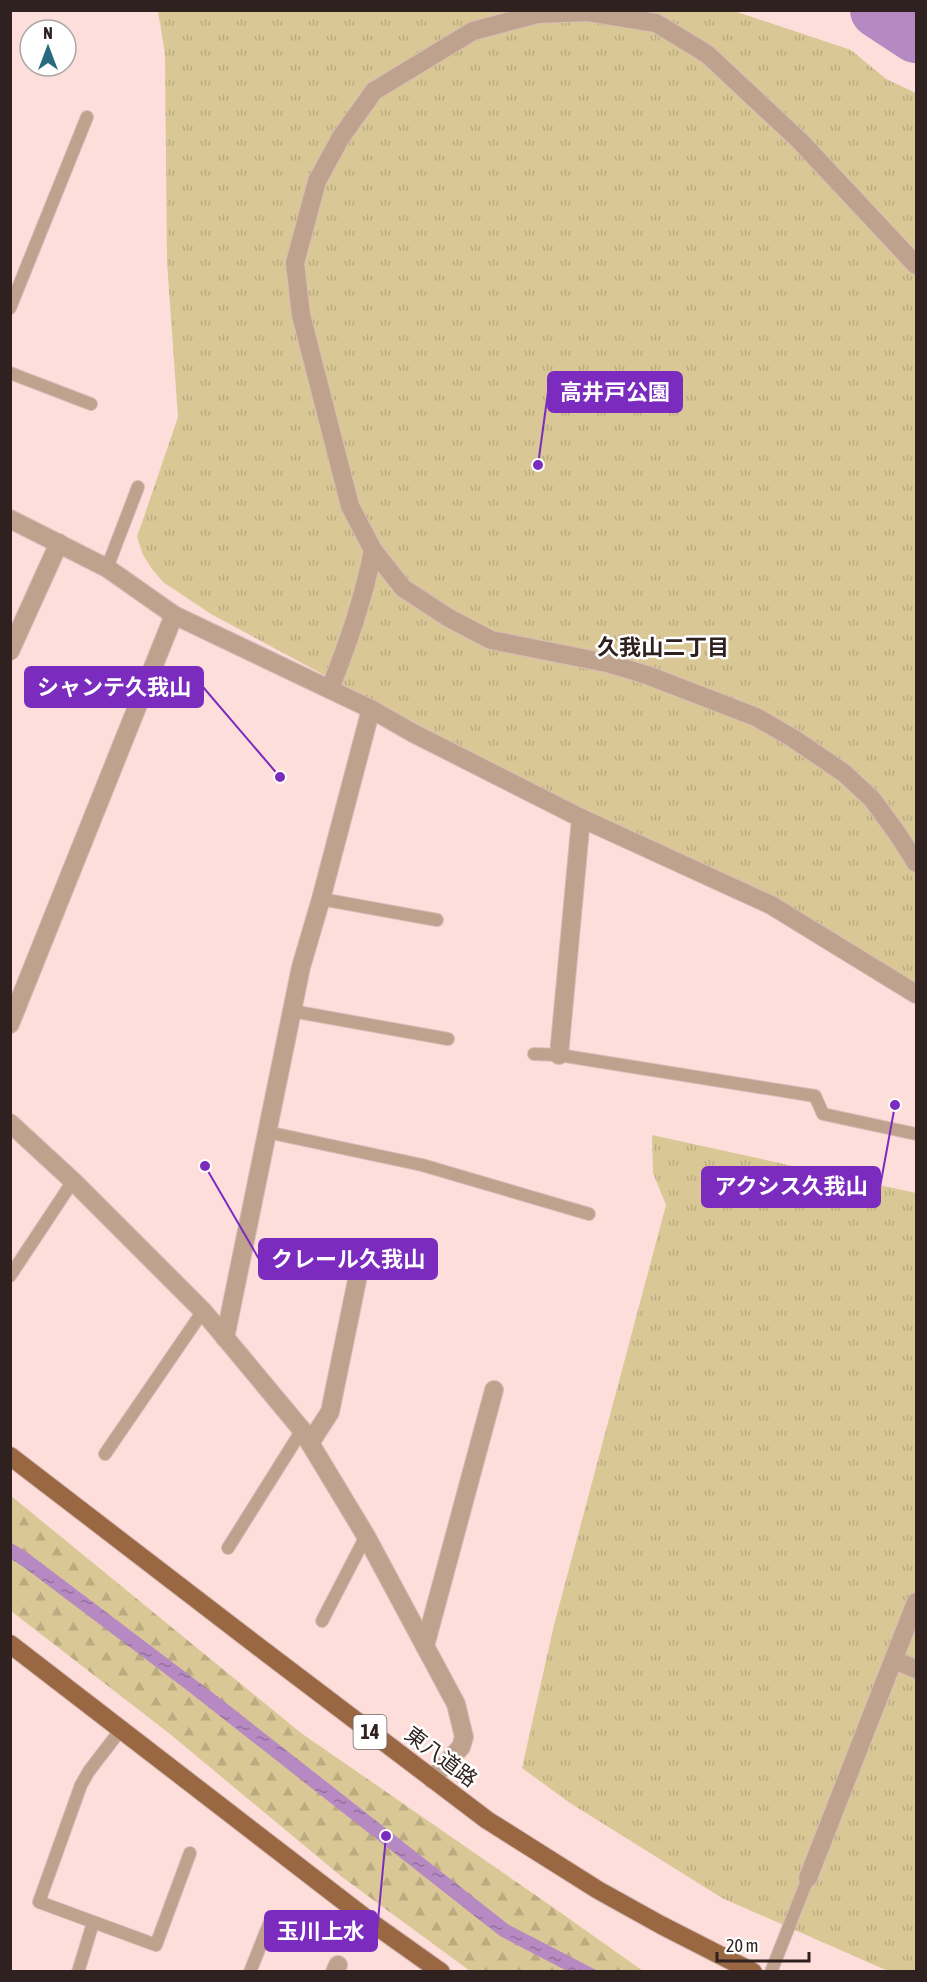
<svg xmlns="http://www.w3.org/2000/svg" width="927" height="1982" font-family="'Asap Condensed','Noto Sans JP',sans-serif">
  <defs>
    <pattern id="forest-firs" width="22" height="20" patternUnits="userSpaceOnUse" patternTransform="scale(1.5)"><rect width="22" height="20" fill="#d9c795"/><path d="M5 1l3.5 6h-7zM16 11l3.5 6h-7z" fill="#bbab80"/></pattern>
    <pattern id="park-tufts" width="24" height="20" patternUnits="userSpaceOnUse" patternTransform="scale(1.5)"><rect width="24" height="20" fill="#d9c795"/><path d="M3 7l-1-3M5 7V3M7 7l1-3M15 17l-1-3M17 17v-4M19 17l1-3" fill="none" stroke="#bbab80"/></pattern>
    <pattern id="water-ripples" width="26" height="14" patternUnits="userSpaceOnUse" patternTransform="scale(1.5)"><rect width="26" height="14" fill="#b789c2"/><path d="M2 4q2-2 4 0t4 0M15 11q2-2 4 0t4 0" fill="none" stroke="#95709d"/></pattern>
  </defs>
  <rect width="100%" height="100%" fill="#fddedb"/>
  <path fill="url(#forest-firs)" d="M10 1495 301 1733 554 1908 643 1971H470L342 1877 170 1734 11 1611Z"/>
  <g fill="url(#park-tufts)">
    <path d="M158 11H734L851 50 886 79 916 93V984L774 897 562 800 411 722 211 614 163 582 152 569 143 555 137 537 178 417 167 262 165 53Z"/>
    <path d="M652 1135 916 1193V1971H888L722 1898 570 1803 522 1768 554 1625 666 1205 653 1173Z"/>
  </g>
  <path fill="url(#water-ripples)" d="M10 1542 28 1553 221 1699 509 1925 598 1971H567L500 1936 188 1691 25 1568 11 1559Z"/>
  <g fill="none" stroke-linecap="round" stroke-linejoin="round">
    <path stroke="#b789c2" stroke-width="56" d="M878 10 916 35"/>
    <defs>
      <g id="lane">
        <path d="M10 308 87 117"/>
        <path d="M10 373 91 404"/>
        <path d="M107 568 138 487"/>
        <path d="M321 899 437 920"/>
        <path d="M292 1011 448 1039"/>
        <path d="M534 1054 559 1055 815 1096 823 1114 916 1134"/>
        <path d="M267 1132 422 1165 589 1214"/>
        <path d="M10 1276 73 1181"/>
        <path d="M105 1454 203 1311"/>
        <path d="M228 1548 302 1430"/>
        <path d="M322 1621 366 1536"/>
        <path d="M122 1728 89 1771 81 1785 39 1902 156 1945 190 1853"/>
        <path d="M78 1972 93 1923"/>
        <path d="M250 1972 271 1919"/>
        <path d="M771 1972 808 1878"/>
      </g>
      <g id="street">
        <path d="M916 265 800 141 707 54 656 23 588 12 537 14 473 31 374 91 341 137 317 181 295 263 301 315 350 506 373 550 403 588 449 618 491 640 607 663 647 675 756 717 794 739 844 773 872 799 897 833 916 863"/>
        <path d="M10 519 107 568 174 615 371 709 413 733 581 818 771 905 916 994"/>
        <path d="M10 651 59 543"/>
        <path d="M330 689C348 643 364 598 373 550"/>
        <path d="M10 1024 174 615"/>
        <path d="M559 1055 581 818"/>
        <path d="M10 1123 73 1181 203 1311 302 1430 366 1536 456 1704 464 1737 461 1747 432 1779"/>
        <path d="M225 1338 301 967 321 899 371 709"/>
        <path d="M310 1443 330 1412 362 1256"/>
        <path d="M425 1646 494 1390"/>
        <path d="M894 1660 916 1669"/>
        <path d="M808 1878 916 1602"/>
        <path d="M335 1972 338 1965"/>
      </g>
      <g id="primary">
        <path d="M10 1456 268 1654 487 1820 598 1890 661 1925 753 1972"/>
        <path d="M10 1644 372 1923 441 1972"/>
      </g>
    </defs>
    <use href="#lane" stroke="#d8bcb9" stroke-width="14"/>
    <use href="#street" stroke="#d8bcb9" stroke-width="20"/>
    <use href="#primary" stroke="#d8bcb9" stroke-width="20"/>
    <use href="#lane" stroke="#bea28e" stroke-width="12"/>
    <use href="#street" stroke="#bea28e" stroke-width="18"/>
    <use href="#primary" stroke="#996843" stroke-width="18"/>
  </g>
  <g text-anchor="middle" stroke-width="5" stroke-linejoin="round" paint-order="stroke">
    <rect fill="#fff" stroke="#6d6462" stroke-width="1.5" x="353.5" y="1715" width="33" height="34" rx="4.5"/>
    <g font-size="20" font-weight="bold" fill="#2e211f">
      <text x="370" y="1739">14</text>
    </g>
    <g font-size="21" fill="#2e211f" stroke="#fff">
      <text transform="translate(441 1757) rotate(37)" y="7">東八道路</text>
    </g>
    <g font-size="22" font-weight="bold" fill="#2e211f" stroke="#fff">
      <text x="663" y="655">久我山二丁目</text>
    </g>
  </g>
  <path fill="none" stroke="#7b2cbf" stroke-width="2" d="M538 465L548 392M280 777L203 687M895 1105L880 1187M205 1166L259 1259M386 1836L377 1931"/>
  <g fill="#7b2cbf" stroke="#fff" stroke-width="2">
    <circle cx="538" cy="465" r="6"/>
    <circle cx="280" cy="777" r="6"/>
    <circle cx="895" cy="1105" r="6"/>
    <circle cx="205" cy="1166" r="6"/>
    <circle cx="386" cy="1836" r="6"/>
  </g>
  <g fill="#7b2cbf" stroke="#7b2cbf" stroke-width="2">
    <rect x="548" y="372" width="134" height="40" rx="6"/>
    <rect x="25" y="667" width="178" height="40" rx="6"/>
    <rect x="702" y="1167" width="178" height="40" rx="6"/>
    <rect x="259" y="1239" width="178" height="40" rx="6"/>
    <rect x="265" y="1911" width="112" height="40" rx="6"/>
  </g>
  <g font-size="22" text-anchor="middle" font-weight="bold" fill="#fff">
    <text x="615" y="400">高井戸公園</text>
    <text x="114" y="695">シャンテ久我山</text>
    <text x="791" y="1194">アクシス久我山</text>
    <text x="348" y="1267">クレール久我山</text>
    <text x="321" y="1939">玉川上水</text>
  </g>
  <rect width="927" height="1982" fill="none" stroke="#2e211f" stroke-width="24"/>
  <g transform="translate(48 48)"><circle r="28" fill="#ffffff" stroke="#aba6a5" stroke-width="1.5"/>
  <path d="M0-4.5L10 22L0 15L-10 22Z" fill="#2a6a7e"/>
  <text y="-9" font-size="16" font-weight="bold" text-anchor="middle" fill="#2e211f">N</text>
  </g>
  <path d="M717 1952v9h92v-9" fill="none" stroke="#2e211f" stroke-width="3"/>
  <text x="726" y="1952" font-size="18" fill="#2e211f" stroke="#ffffff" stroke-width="4.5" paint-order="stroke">20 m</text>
</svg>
